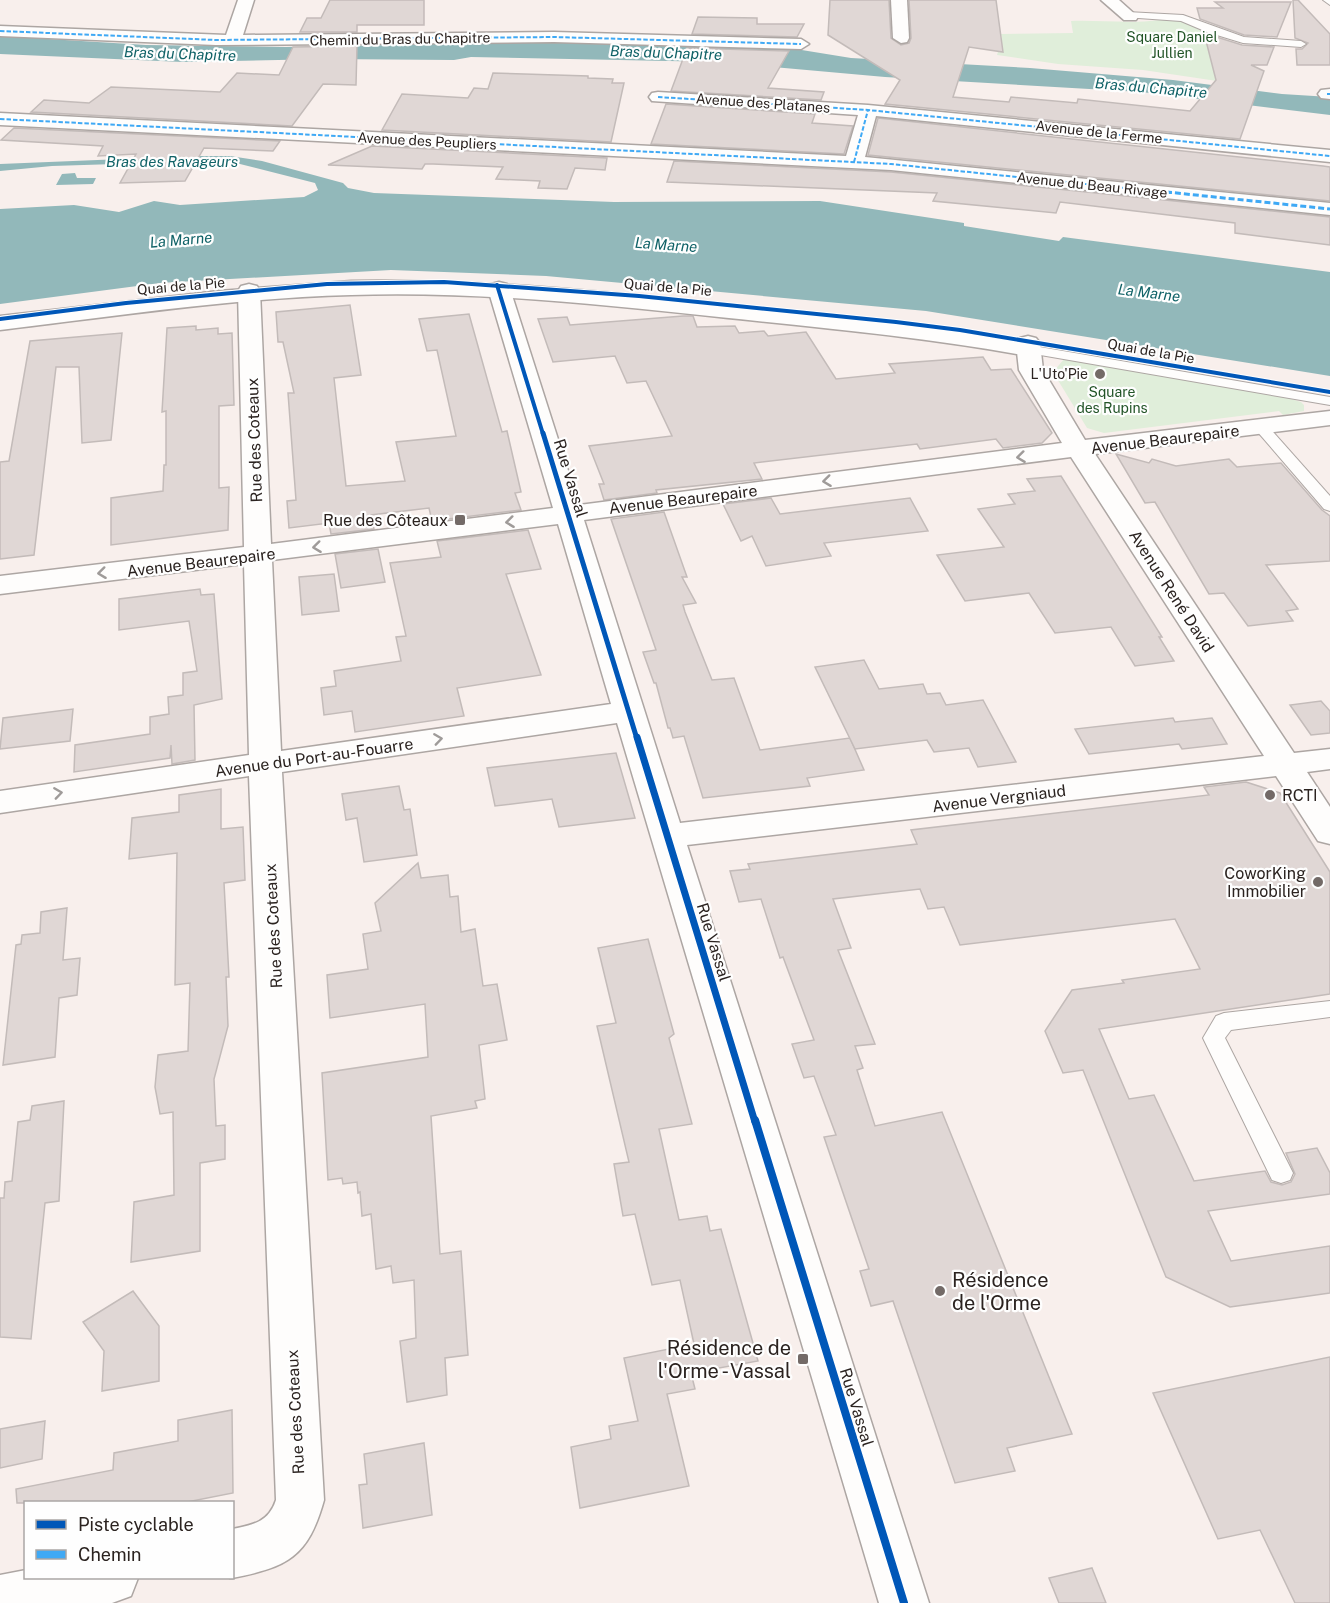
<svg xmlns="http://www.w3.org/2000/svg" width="1330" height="1603" font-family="'Public Sans',sans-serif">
  <rect width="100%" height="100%" fill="#f8efec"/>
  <g fill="#e0eeda">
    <path d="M1160 17 1185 20 1205 32 1217 81 1143 70 1058 64 997 55 1002 38 1001 34 1073 33 1071 21C1101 20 1130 24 1160 20Z"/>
    <path d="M1065 358 1288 398 1301 402 1304 405V411L1283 415 1279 411 1104 433 1087 428 1053 372Z"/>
  </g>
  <g fill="#92b8ba">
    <path d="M0 36 146 45 286 47 581 41 777 46 851 58 1030 68 1173 80 1282 94 1330 97V115L1141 92 885 77 718 62 471 57 454 60 326 59 183 62 0 54Z"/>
    <path d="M195 156H230L262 161 343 183 348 188 374 193 614 202 820 201 964 223V226L1059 241 1063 237 1330 272V376L926 311 546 276 391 270 160 283 0 304V209L74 205 119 212 154 201 180 205 304 197 318 190 315 183 240 164 210 161 52 166 0 171V164Z"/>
    <path d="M75 173 77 178H96L93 184 56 185 62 174Z"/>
  </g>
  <g fill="#e0d7d5" stroke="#c3bbb9" stroke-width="1.5">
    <path d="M330 0H424V25H357V32H300L307 18H321Z"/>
    <path d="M830 0H889L891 38 901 45 909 43 911 38 909 0H996L1003 52 969 47 953 97 1009 102 1011 97 1077 103 1078 99 1190 111 1216 80 1204 33 1242 45 1274 47 1267 65H1251L1264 71 1240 139 885 104 900 80 828 35Z"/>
    <path d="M1293 0H1298L1330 34V65H1297L1296 49H1302L1308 43 1295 38Z"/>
    <path d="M1215 2H1291L1277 37 1244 35 1200 19 1197 8H1223Z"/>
    <path d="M698 17 757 18V24H804L797 37 692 34Z"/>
    <path d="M357 46 356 85 323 84 292 126 31 112 44 100 89 103 111 87 220 92 237 73 279 75 293 47Z"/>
    <path d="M687 48 789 51 768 88 824 92 821 100 671 91Z"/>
    <path d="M493 73 588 76V78L613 79 612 83H624L611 142 382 130 402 94 468 98 474 88 488 89Z"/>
    <path d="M666 104 815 114 812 123 853 126 844 154 651 144Z"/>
    <path d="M878 118 1323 166 1330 167V201L868 155Z"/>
    <path d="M14 128 280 141 273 151 204 148 185 181 120 183 136 154 98 156 103 146 1 140Z"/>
    <path d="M372 146 607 158 605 170 575 168 567 189 538 188 540 181 496 179 503 167 433 164H425L422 169 328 165Z"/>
    <path d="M674 161 891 172 1330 217V245L1235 233V223L1060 202 1056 213 933 201 937 193 667 182Z"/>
    <path d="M350 305 361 375 334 378 346 486 405 481 396 442 456 436 437 350 427 351 419 319 469 314 502 432 507 431 521 492 515 493 521 510 432 521 429 508 371 515 374 529 331 534 329 523 289 528 287 501 296 500 288 393H294L283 342H278L276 312Z"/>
    <path d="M683 316H693L697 327 735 326 739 333 764 331 768 336 806 332 836 379 895 373 889 364 983 357 991 370 1011 369 1052 433 1042 443 1003 448 996 439 920 449 917 444 754 463 762 479 656 490 657 493 604 500 599 484H604L589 446 672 436 646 381 627 383 615 356 553 362 538 319 567 317 570 325Z"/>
    <path d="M196 326V330L218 328V334L232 333 234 405 219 406V488L229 487 228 530 111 545V498L163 491 164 465H166V411L162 412 167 328Z"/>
    <path d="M122 333 111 440 82 443 79 367H56L34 555 0 559V462L9 461 30 341Z"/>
    <path d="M1116 454 1149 463 1152 459 1176 466 1229 459 1237 467 1281 463 1322 510 1330 516V561L1266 565 1298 609 1286 611 1293 621 1248 626 1224 593 1209 594 1155 502 1145 503Z"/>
    <path d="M1061 476 1162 637H1159L1174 661 1135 666 1111 627 1055 633 1029 593 965 601 937 555 1004 547 978 509 1015 504 1008 494 1035 491 1027 479Z"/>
    <path d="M771 498 780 514 910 498 928 531 824 543 831 556 766 566 752 536 741 541 723 504Z"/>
    <path d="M664 512 687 577H682L696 603 683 605 685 612 712 680 734 678 760 750 850 738 864 770 807 778 810 786 703 798 684 736 673 738 670 728H668L656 683H654L643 652 656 650 611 519Z"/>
    <path d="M528 530 541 569 506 574 541 675 457 688 464 716 355 732 352 711 324 715 321 688 336 686 334 671 401 661 396 637 406 636 390 563 441 557 437 541Z"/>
    <path d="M378 549 385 582 341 588 335 554Z"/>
    <path d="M334 574 339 611 302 615 299 577Z"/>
    <path d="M200 589 201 595 214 594 222 699 194 705 195 760 172 764 171 745 170 758 74 772 75 745 150 734V717L169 714 168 697 183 695V673L197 671 189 621 119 630V599Z"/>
    <path d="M864 660 879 689 923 684 927 694 940 693 946 705 983 700 1016 762 978 767 969 748 934 752 927 740 855 749 815 667Z"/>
    <path d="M1321 701 1330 711V733L1311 735 1290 705Z"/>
    <path d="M73 709 70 741 0 749 3 718Z"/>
    <path d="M1173 718 1175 722 1212 718 1227 744 1182 749 1179 744 1089 754 1075 729Z"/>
    <path d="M616 753 635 818 559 827 552 799 495 806 487 768Z"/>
    <path d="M1246 782 1280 793 1330 872V994L1099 1029 1129 1099 1154 1095 1194 1181 1265 1171 1271 1182 1282 1185 1291 1182 1295 1174 1286 1153 1317 1148 1330 1173V1194L1208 1211 1231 1261 1330 1246V1293L1230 1307 1166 1277 1083 1070 1063 1073 1045 1031 1072 990 1124 983 1122 980 1200 969 1175 919 960 945 944 907 928 909 920 889 833 899 851 948 838 950 875 1044 855 1046 863 1068 857 1070 875 1126 942 1112 1072 1434 1007 1448 1015 1471 955 1483 893 1301 871 1306 860 1271 869 1269 824 1137 836 1135 814 1076 804 1078 792 1044 814 1040 783 957 780 958 761 899 739 902 730 871 750 869 748 864 917 844 911 830 1209 795 1204 787Z"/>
    <path d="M399 786 404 810 410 809 417 855 364 862 357 818 346 820 342 794Z"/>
    <path d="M221 789V829L243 827 245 880 224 883 229 977H226L228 1026 214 1079 216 1126 225 1125V1159L200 1163V1251L131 1262 134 1202 174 1195 173 1112 160 1114 155 1087 158 1055 188 1051 190 983 175 985 177 853 129 859 132 818 179 812V795Z"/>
    <path d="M418 863 421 878 448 875 450 897 458 896 461 932 475 929 483 986 497 984 507 1040 479 1045 485 1099 475 1101 477 1108 431 1116 440 1254 461 1251 468 1355 445 1358 447 1395 407 1402 400 1341 416 1338 414 1280 393 1283 391 1266 376 1269 371 1214 362 1216 360 1192 358 1193 357 1182 343 1184 342 1178 328 1180 322 1073 428 1057 425 1004 330 1018 327 975 368 969 363 934 381 931 375 903Z"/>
    <path d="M67 908 63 960 80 958 77 995 59 998 55 1057 3 1065 16 945 21 944 22 935 40 933 41 912Z"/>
    <path d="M648 939 674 1034 669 1038 692 1124 659 1129 679 1220 707 1216 710 1231 721 1229 758 1361 691 1373 695 1389 667 1394 689 1486 580 1508 571 1447 611 1439 609 1426 638 1421 624 1358 694 1344 680 1280 652 1285 635 1214 623 1216 614 1164 629 1162 597 1026 616 1023 598 948Z"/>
    <path d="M64 1101 59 1201 45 1203 31 1339 0 1337V1198H4L5 1182 12 1181 18 1122 30 1120 32 1106Z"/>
    <path d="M133 1291 159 1326V1381L102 1391 104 1351 83 1322Z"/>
    <path d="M1330 1357V1603H1295L1260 1530 1218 1539 1153 1393Z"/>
    <path d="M232 1410 233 1493 182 1503H17L16 1489 113 1470 114 1453 178 1441V1420Z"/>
    <path d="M45 1421 42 1459 0 1468V1429Z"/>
    <path d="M424 1443 432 1515 363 1528 359 1485 367 1484 364 1454Z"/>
    <path d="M1092 1568 1106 1603H1059L1049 1578Z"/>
  </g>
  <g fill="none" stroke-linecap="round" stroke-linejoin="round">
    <defs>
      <g id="lane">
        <path d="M1323 0H1330V5Z"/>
        <path d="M1127 12 1183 15 1244 37 1301 41 1306 44 1301 47 1243 43 1207 32 1181 21 1124 17 1122 15Z"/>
        <path d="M1028 345 1330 397V405L1023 352 1021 349Z"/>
        <path d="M1261 423 1266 424 1330 496V511L1324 509 1256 430 1254 427Z"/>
        <path d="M1330 1001V1017L1231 1030 1225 1038 1293 1173 1290 1180 1281 1183 1272 1180 1203 1038 1216 1016 1224 1013Z"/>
      </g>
      <g id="street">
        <path d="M238 0H254L243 35 554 32 801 39 809 44 801 49 554 42 216 45 0 36V26L226 35Z"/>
        <path d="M891 0H907L909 38 907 42 901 43 893 38Z"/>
        <path d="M1101 0H1119L1138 17 1136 20H1124Z"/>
        <path d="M1330 89V99L1321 98 1318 94 1321 90Z"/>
        <path d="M658 92 868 105 1330 150V162L876 116 865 157 1330 203V215L891 170 0 125V113L846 156 858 115 652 101 649 97 652 93Z"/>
        <path d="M499 282 507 284 510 289 579 505 1062 443 1019 370 1016 343 1020 338 1028 336 1036 338 1040 343 1043 370 1085 440 1330 411V425L1095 454 1294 753 1330 749V769L1307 772 1330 807V844L1318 841 1276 776 687 845 929 1603H879L617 723 282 772 324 1500C308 1557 288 1567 232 1578H230H232V1529C253 1525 269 1522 276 1500L249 776 0 813V791L249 755 244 564 0 594V576L244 547 238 291 241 286 249 284 257 286 260 291 271 544 553 508 488 289 491 284ZM1071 457 1264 756 680 823 584 520ZM558 524 611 704 281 751 272 560Z"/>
        <path d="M26 1570V1578H138L131 1596 112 1603H0V1575Z"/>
      </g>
      <path id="secondary" d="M351 281C483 279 614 292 745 306 839 316 934 325 1028 342L1036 344 1040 349 1036 354 1028 356C926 337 822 328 719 317 597 304 474 291 351 295 234 298 117 316 0 330V316L219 291Z"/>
    </defs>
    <use href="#lane" stroke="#ada6a3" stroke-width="2"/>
    <use href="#street" stroke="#ada6a3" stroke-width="3"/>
    <use href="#secondary" stroke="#ada6a3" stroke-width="3"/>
    <use href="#lane" fill="#fefdfc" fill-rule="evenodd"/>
    <use href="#street" fill="#fefdfc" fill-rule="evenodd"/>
    <use href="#secondary" fill="#fefdfc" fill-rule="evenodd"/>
    <g stroke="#3fa9f5" stroke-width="2" stroke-dasharray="4.5 2" stroke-linecap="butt">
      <path d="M0 31 216 40 554 37 801 44"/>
      <path d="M1327 94H1330"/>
      <path d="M658 97 868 110 1330 156"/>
      <path d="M0 119 891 164 1172 193"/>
      <path d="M854 162 868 110"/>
    </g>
    <path stroke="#3fa9f5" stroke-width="3" stroke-dasharray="6 3" stroke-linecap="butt" d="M1157 191 1330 209"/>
    <defs>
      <g id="cycleway-far3">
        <path d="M497 285 543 434"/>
        <path d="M0 319 126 303 327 284 444 282 639 296 896 322 960 330 1330 392"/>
      </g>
      <path id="cycleway-far2" d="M543 433 637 739"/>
      <path id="cycleway-far1" d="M637 737 755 1122"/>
      <path id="cycleway" d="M755 1120 904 1603"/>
    </defs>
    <use href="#cycleway-far3" stroke="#fefefe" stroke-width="6"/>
    <use href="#cycleway-far2" stroke="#fefefe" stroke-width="8"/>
    <use href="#cycleway-far1" stroke="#fefefe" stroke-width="10"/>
    <use href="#cycleway" stroke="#fefefe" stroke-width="12"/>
    <use href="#cycleway-far3" stroke="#0057b8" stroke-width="4"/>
    <use href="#cycleway-far2" stroke="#0057b8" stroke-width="5"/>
    <use href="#cycleway-far1" stroke="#0057b8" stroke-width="7"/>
    <use href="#cycleway" stroke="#0057b8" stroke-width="8"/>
  </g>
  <defs><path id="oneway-chevron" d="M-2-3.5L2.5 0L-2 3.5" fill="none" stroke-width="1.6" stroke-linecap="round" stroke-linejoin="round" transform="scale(1.5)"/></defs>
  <g stroke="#9f9b99">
    <use href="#oneway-chevron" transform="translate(1021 457) rotate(173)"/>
    <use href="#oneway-chevron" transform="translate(827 481) rotate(173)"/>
    <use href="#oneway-chevron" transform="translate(510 522) rotate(173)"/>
    <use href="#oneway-chevron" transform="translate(317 547) rotate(173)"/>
    <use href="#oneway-chevron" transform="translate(102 573) rotate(173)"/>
    <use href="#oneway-chevron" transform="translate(438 739) rotate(-8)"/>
    <use href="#oneway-chevron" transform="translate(58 793) rotate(-8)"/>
  </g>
  <g fill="#736a67" stroke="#fefefe" stroke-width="2">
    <circle cx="1100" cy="374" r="6"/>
    <rect x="454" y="514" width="12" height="12" rx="3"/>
    <circle cx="1270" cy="795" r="6"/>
    <circle cx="1318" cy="882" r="6"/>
    <circle cx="940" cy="1291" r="6"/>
    <rect x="797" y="1353" width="12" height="12" rx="3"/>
  </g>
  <g text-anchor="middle" stroke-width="4.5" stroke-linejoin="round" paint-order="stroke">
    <g font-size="14" fill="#225427" stroke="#fefefe">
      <text x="1172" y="42">Square Daniel<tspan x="1172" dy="16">Jullien</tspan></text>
      <text x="1112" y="397">Square<tspan x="1112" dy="16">des Rupins</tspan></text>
    </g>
    <g font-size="14" fill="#2b2320" stroke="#fefefe">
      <text transform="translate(400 39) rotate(-1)" y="5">Chemin du Bras du Chapitre</text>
      <text transform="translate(763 103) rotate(4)" y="5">Avenue des Platanes</text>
      <text transform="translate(1099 132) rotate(6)" y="5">Avenue de la Ferme</text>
      <text transform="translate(427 141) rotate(3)" y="5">Avenue des Peupliers</text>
      <text transform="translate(1092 185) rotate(6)" y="5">Avenue du Beau Rivage</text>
      <text transform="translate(181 286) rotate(-5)" y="5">Quai de la Pie</text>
      <text transform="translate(668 287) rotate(5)" y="5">Quai de la Pie</text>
      <text transform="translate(1151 351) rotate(10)" y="5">Quai de la Pie</text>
    </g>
    <g font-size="14" fill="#2b2320" stroke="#fefefe" text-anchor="end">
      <text x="1088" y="379">L'Uto'Pie</text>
    </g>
    <g font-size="15" font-style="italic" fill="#106267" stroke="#fefefe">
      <text transform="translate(666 53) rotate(2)" y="5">Bras du Chapitre</text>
      <text transform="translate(180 54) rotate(2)" y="5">Bras du Chapitre</text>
      <text transform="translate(1151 88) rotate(5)" y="5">Bras du Chapitre</text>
      <text x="172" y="167">Bras des Ravageurs</text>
      <text transform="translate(181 240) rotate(-5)" y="5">La Marne</text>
      <text transform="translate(666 245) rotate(4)" y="5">La Marne</text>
      <text transform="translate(1149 293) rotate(7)" y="5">La Marne</text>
    </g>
    <g font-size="16" fill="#2b2320" stroke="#fefefe">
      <text transform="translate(1165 439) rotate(-7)" y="6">Avenue Beaurepaire</text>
      <text transform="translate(254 440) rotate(-92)" y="6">Rue des Coteaux</text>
      <text transform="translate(571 478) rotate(73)" y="6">Rue Vassal</text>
      <text transform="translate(683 499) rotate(-7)" y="6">Avenue Beaurepaire</text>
      <text transform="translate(201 562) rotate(-7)" y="6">Avenue Beaurepaire</text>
      <text transform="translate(1172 591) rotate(57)" y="6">Avenue René David</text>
      <text transform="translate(314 757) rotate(-8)" y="6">Avenue du Port-au-Fouarre</text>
      <text transform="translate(999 798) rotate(-7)" y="6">Avenue Vergniaud</text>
      <text transform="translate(273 926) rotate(-93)" y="6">Rue des Coteaux</text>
      <text transform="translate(714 942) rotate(73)" y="6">Rue Vassal</text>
      <text transform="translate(857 1407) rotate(73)" y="6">Rue Vassal</text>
      <text transform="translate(295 1412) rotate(-93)" y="6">Rue des Coteaux</text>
    </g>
    <g font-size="16" fill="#2b2320" stroke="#fefefe" text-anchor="end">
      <text x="448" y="526">Rue des Côteaux</text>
      <text x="1282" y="801" text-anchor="start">RCTI</text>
      <text x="1306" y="879">CoworKing<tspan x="1306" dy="18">Immobilier</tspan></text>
    </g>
    <g font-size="20" fill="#2b2320" stroke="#fefefe" text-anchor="start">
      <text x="952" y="1287">Résidence<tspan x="952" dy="23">de l'Orme</tspan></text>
      <text x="791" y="1355" text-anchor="end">Résidence de<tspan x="791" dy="23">l'Orme - Vassal</tspan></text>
    </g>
  </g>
  <rect x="24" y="1501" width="210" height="78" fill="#fefefe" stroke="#aaa6a5" stroke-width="1.5"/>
  <rect x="36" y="1520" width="30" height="9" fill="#0057b8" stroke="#aaa6a5" stroke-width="1.5"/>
  <text x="78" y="1531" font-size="18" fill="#2b2320">Piste cyclable</text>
  <rect x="36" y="1550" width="30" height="9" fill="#3fa9f5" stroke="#aaa6a5" stroke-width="1.5"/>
  <text x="78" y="1561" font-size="18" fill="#2b2320">Chemin</text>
</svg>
